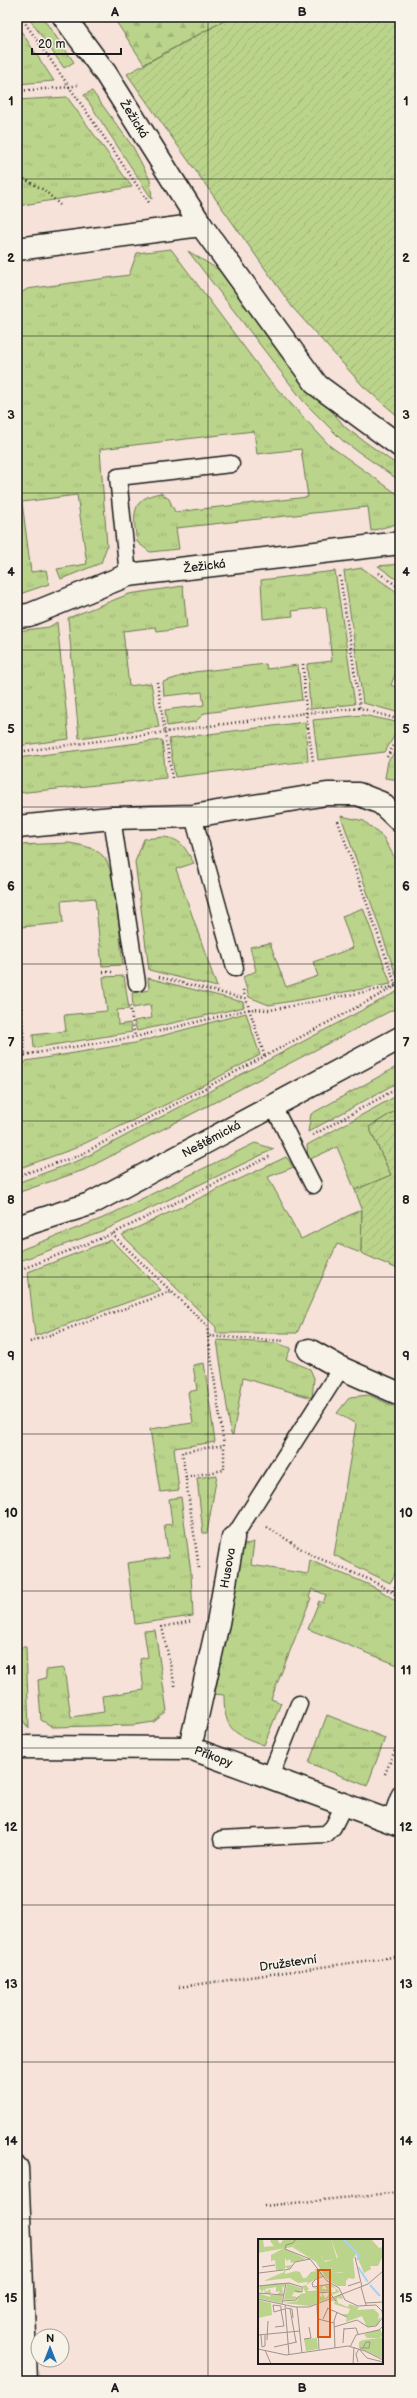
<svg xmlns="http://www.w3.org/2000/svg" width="417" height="2398" font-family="'Balsamiq Sans',sans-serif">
  <defs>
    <pattern id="grass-tufts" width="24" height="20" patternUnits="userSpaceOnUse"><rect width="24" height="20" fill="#bbd48b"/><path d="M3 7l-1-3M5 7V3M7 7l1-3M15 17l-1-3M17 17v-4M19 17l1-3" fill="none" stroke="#a0b577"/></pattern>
    <pattern id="forest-firs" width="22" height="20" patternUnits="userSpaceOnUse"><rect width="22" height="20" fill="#bbd48b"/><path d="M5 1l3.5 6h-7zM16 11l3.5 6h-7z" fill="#a0b577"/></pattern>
    <pattern id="garden-furrows" width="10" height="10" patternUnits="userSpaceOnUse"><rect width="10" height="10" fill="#bbd48b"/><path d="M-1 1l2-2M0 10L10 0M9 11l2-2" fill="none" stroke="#a0b577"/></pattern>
  </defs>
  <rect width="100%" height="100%" fill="#f6e2d9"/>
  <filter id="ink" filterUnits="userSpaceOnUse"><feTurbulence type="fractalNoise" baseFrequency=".025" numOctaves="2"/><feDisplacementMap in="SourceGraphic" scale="8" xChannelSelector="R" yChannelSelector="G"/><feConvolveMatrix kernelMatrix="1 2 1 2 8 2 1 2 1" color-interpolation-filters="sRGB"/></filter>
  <g filter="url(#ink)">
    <g fill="url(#grass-tufts)" stroke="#6c7854">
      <path d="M28 17H42L74 62 64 68Z"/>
      <path d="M17 25 54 81 17 84Z"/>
      <path d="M92 91 133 147 150 180 152 199 84 95Z"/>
      <path d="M67 97 132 187 17 206V100Z"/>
      <path d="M171 249 268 379 330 446 400 496V523L371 531 368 507 176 528 179 549 150 552 137 542C133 516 130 498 161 493L169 499 175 512 308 497 301 449 257 454 254 431 100 449 107 546 101 563 61 579 57 569 87 564 77 495 22 502 31 572 46 570 49 584 17 595V296L27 289 129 275 137 253Z"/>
      <path d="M188 251 219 270 289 360 346 428 400 467V481L343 441 304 402Z"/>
      <path d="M400 564V582L378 566Z"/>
      <path d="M362 568 400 594V662L391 685 400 689V713L363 703 344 571Z"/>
      <path d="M335 571 355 704 310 709 307 664 332 661 326 607 292 611 293 616 263 619 261 580Z"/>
      <path d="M183 586 187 628 157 632 156 627 123 631 129 686 151 683 159 727 79 738 68 618 129 594Z"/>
      <path d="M57 622 69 739 17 746V631L49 627Z"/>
      <path d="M266 664 267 669 298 665 302 700 205 713 195 722 167 726 165 710 204 705 202 692 164 696 163 682 194 672Z"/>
      <path d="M363 715 396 722 400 726 385 752 318 760 313 720Z"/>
      <path d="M305 722 308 761 175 777 169 739Z"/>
      <path d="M162 740 166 778 17 793V758Z"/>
      <path d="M400 746V780L385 778 388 761Z"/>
      <path d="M341 816 364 821 383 837 400 867V977L397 978Z"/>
      <path d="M163 837C182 839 184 847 194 863L176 869 217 987 149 970 135 862 144 839Z"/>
      <path d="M69 843C81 845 94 847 103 856 116 867 120 944 123 965L102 966 95 898 61 901 63 923 21 927 17 895V845Z"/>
      <path d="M363 908 391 984 269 1005 249 997 243 977 256 971 250 947 270 943 286 987 318 976 313 962 353 948 342 916Z"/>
      <path d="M124 976 129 1009 117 1010 118 1025 130 1023 132 1032 34 1048 33 1035 66 1031 64 1015 107 1011 103 977Z"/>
      <path d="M148 978 243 1002 244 1007 137 1031 134 1021 152 1018 150 1005 133 1008 132 993 149 990Z"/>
      <path d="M400 990V1006L84 1170 17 1193V1183L80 1160Z"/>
      <path d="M246 1013 260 1055 173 1101 73 1149 17 1169V1073L26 1061 135 1043Z"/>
      <path d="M400 1065V1081L308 1132 311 1114Z"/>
      <path d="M400 1094V1108L369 1127 391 1175 355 1190 337 1147 308 1160 307 1145Z"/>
      <path d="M255 1143 274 1149 107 1229 17 1262V1253L23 1249 103 1218Z"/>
      <path d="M286 1157 294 1167 268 1177 301 1239 362 1209 361 1253 337 1244 297 1333H216V1327L122 1235Z"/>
      <path d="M111 1240 161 1290 35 1336 28 1272Z"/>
      <path d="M217 1340 275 1343 291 1348 286 1359 310 1369 314 1378 312 1398 243 1378 233 1435 231 1434Z"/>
      <path d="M204 1363 215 1442 174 1448 179 1490 160 1492 150 1429 193 1423 188 1392 197 1390 193 1365Z"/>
      <path d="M369 1395 400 1409V1565L390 1583 334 1555 356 1424 337 1413 350 1397Z"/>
      <path d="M217 1475 207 1533H203L197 1478Z"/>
      <path d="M181 1497 191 1573 193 1616 135 1624 127 1563 169 1557 164 1525 172 1524 169 1499Z"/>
      <path d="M254 1542 251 1565 308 1574 310 1560C339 1575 376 1582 400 1605V1666L308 1629 319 1601 323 1603 326 1595 312 1589 309 1597 311 1598 271 1699 281 1703 264 1745C234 1734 224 1731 224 1695L215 1694 240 1553 244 1545Z"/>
      <path d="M155 1630 167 1711 154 1722 133 1725 53 1727 41 1720 38 1680 46 1678V1670L64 1668 71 1717 104 1712 102 1696 144 1690 140 1659 148 1657 144 1631Z"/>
      <path d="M17 1647H26L29 1729 17 1712Z"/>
      <path d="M327 1715 385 1738 367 1786 309 1763Z"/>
    </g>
    <path fill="url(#forest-firs)" stroke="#6c7854" d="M113 17H231L144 64Z"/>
    <g fill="url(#garden-furrows)" stroke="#6c7854">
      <path d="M231 17H400V418L363 386 293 308 127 74Z"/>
      <path d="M400 1108V1270L361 1253 362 1209 355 1190 391 1175 369 1127Z"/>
    </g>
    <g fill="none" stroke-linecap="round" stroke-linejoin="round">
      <defs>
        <g id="service">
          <path d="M128 575 118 477 231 464"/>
          <path d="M193 816 235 968"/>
          <path d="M112 818 137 983"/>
          <path d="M273 1106 313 1185"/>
          <path d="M233 1538 341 1368"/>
          <path d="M270 1777 299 1704"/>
          <path d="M390 1821 400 1794"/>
          <path d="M222 1839 326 1834 333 1827 344 1805"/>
        </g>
        <g id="minor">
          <path d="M17 249 201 225"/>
          <path id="s1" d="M17 616 29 615 128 575 400 543"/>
          <path d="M17 827 112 818 193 816 327 794H358L381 803 400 821"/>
          <path d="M309 1350 341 1368 400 1394"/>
          <path id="s2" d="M17 1747 190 1748 400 1825"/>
          <path id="s3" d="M190 1748 218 1623 233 1538"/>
          <path d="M17 2168 26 2381"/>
        </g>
        <g id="tertiary">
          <path id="s4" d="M64 17 106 74 201 225 317 385 400 446"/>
          <path id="s5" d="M17 1227 90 1204 400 1038"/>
        </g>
      </defs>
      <use href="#service" stroke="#1c1c1c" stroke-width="19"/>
      <use href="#minor" stroke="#1c1c1c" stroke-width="25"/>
      <use href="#tertiary" stroke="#1c1c1c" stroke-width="25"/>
      <g stroke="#1c1c1c" stroke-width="2.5" stroke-dasharray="1 3" stroke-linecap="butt">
        <path d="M21 17 150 204"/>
        <path d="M17 91 70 87 80 84"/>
        <path d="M17 175 44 190 60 205"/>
        <path d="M379 573 400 588"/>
        <path d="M340 576 360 708"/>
        <path d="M303 664 306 713 313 761"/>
        <path d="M157 682 172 778"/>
        <path d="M17 752 306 713 360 708 400 720"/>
        <path d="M387 757 400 735"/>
        <path d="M17 956 25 1055 17 1066"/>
        <path d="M103 972H112"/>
        <path d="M159 977 246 999"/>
        <path d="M243 990 265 1057"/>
        <path d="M130 1006 135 1037"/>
        <path d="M17 1056 135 1037 250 1009 270 1010 396 986 338 821"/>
        <path d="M313 1135 400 1087"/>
        <path d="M17 1176 78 1156 400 984"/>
        <path d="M112 1234 207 1326 208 1336 285 1341"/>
        <path d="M17 1271 112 1234 271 1156"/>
        <path d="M30 1342 171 1292"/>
        <path d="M186 1477 224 1470V1445"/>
        <path d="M267 1527 311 1555 373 1581 400 1597"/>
        <path d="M199 1568 182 1452 224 1445 208 1336"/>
        <path d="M393 1591 400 1577"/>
        <path d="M175 1686 162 1627 192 1621"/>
        <path d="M385 1774 398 1743"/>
        <path d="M179 1987 400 1956"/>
        <path d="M264 2206 400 2192"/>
      </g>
      <use href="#service" stroke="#f7f3e8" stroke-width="16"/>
      <use href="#minor" stroke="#f7f3e8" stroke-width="22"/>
      <use href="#tertiary" stroke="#f7f3e8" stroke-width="22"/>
    </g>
  </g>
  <path fill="none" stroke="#1c1c1c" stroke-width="1" stroke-opacity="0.55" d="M208 17V2381M17 179H400M17 336H400M17 493H400M17 650H400M17 807H400M17 964H400M17 1121H400M17 1277H400M17 1434H400M17 1591H400M17 1748H400M17 1905H400M17 2062H400M17 2219H400"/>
  <g text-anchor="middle" stroke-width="3" stroke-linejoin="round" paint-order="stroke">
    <g font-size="12" fill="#1c1c1c" stroke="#f7f3e8">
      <text dy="4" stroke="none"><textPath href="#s4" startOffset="124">Žežická</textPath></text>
      <text dy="4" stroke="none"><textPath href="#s1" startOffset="196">Žežická</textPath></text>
      <text dy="4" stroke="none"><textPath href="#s5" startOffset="214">Neštěmická</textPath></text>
      <text dy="4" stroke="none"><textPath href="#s3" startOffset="184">Husova</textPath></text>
      <text dy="4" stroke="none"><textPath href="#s2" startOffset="198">Příkopy</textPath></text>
      <text transform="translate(288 1963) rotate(-8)" y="4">Družstevní</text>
    </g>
  </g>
  <g transform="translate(258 2239)">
    <rect width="125" height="125" fill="#f6e2d9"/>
    <path d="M41 4 53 9 52 18 34 7ZM26 9 48 20 33 24 32 20 29 22 27 19V27L34 26 31 30 27 28V35L38 32 42 33 45 39H48L53 33 58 32 56 30H60L64 36 48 46 50 43 40 44 32 39 5 42 26 33 25 31H18L17 21 13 22V16ZM19 44 27 45 26 49 24 47 25 55H20L22 52 18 53V48L7 50 8 53 12 50 13 55 7 54 6 50 4 53 1 49 0 53 2 47ZM29 44 43 49 42 54 36 53 34 57 39 58V60L26 61ZM48 46 51 50 49 52H54L60 51 56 49 65 47 64 50H69L67 47 74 46 82 53 73 56V53H77L78 50 74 48 71 50 75 52 60 53 64 59V54L67 59 70 57V54L73 58 52 67 25 64 39 62 42 55 48 54 44 47ZM0 54 12 58V56H25L23 64 0 59ZM83 55 85 60 79 59 80 64 90 68 91 65 101 68 99 71 116 70 121 75 120 81 123 77 120 86 109 88 104 77 88 83 89 78 84 75H90L92 70 76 65 77 62 69 63ZM122 90 125 96 122 99H109L106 95Z" fill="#bbd48b"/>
    <path d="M0 0H5L6 8 16 7 12 2 14 0H19L22 5 25 1 67 0 64 19 67 23 80 19 73 0H113L121 9 125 8V17L120 27H112L113 30 106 34 98 15 95 20 97 38 96 40 90 39 89 42 84 33H74L73 28 64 33 58 23 34 8 0 14ZM41 4 52 9V18L34 7Z" fill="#bbd48b" fill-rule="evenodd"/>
    <path d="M0 61 13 64 14 76 0 79ZM59 99 60 110 48 112 46 100ZM122 99H125V120L101 109V103L105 101Z" fill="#bbd48b"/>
    <path d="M67 0H73L79 20 65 22 63 10ZM73 28 74 33 88 34V47H79L68 39 64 33Z" fill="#bbd48b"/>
    <path fill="none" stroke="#a2d2fe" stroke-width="2" d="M85 0 101 16 99 21M100 28 110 43M112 46 122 57"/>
    <path fill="none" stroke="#9f938d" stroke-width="1" d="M38 0 35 4 28 6 27 10 52 20 69 42 81 49 87 61 100 67 118 66 124 72 125 78 118 87 110 88 99 81 76 88M97 18 104 48M4 28 17 26M27 31 32 30 37 23 52 20M1 34 25 31M66 37 58 40 54 44 55 48 73 45M0 47 31 44 44 48V53L37 52M90 47 102 43M103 48 108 66M0 54 26 56M60 54 71 53 78 62M0 60 37 68H51L110 45 125 32M25 62 38 61 41 57M107 64 125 63M24 65 28 44M27 66 31 116M59 66 61 111M39 68 44 114M28 69 34 70 35 79M69 69 89 78M32 70 38 103M60 80 76 84M65 80 70 69M17 88 26 87 23 71V67L15 66 16 73 23 71 27 70M86 90 98 89 100 95M0 96 42 92M3 96 4 108 7 107V96M46 100 53 99 51 88M9 101 10 82M85 104 86 89M16 108 39 103M92 108 98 96 121 91 125 87M77 109 76 82 79 73M102 109H111L112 103H108L105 109M0 110 28 116 90 107 107 112 125 121M7 111 13 125M100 123 98 115 101 110 109 119 125 123M95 125 96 108"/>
    <path fill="#de560d" fill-opacity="0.15" stroke="#de560d" stroke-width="2" d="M60 31H72V98H60Z"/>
    <rect width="125" height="125" fill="none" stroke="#1c1c1c" stroke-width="2"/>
  </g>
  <rect width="417" height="2398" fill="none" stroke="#f7f3e8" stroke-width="44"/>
  <g transform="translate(50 2348)"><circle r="19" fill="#f7f3e8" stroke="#9f9d96"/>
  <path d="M0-3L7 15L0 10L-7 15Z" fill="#1f6fb2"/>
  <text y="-6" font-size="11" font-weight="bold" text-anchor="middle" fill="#1c1c1c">N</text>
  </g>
  <path d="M32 48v6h89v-6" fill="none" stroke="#1c1c1c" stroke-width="2"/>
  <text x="38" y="48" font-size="12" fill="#1c1c1c" stroke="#f7f3e8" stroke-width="3" paint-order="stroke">20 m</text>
  <rect x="22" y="22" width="373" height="2354" fill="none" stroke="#1c1c1c" stroke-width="1.5"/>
  <g font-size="13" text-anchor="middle" font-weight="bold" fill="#1c1c1c">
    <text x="115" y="16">A</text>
    <text x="302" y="16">B</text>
    <text x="11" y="105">1</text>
    <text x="406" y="105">1</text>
    <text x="11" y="262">2</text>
    <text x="406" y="262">2</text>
    <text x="11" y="419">3</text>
    <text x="406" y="419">3</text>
    <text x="11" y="576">4</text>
    <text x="406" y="576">4</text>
    <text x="11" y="733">5</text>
    <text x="406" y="733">5</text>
    <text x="11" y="890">6</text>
    <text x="406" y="890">6</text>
    <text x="11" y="1047">7</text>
    <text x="406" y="1047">7</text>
    <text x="11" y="1204">8</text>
    <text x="406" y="1204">8</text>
    <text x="11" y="1360">9</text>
    <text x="406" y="1360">9</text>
    <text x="11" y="1517">10</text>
    <text x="406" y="1517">10</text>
    <text x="11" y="1674">11</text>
    <text x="406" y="1674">11</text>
    <text x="11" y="1831">12</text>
    <text x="406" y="1831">12</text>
    <text x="11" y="1988">13</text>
    <text x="406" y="1988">13</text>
    <text x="11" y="2145">14</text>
    <text x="406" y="2145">14</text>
    <text x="11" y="2302">15</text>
    <text x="406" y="2302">15</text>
    <text x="115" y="2392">A</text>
    <text x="302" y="2392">B</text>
  </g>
</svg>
